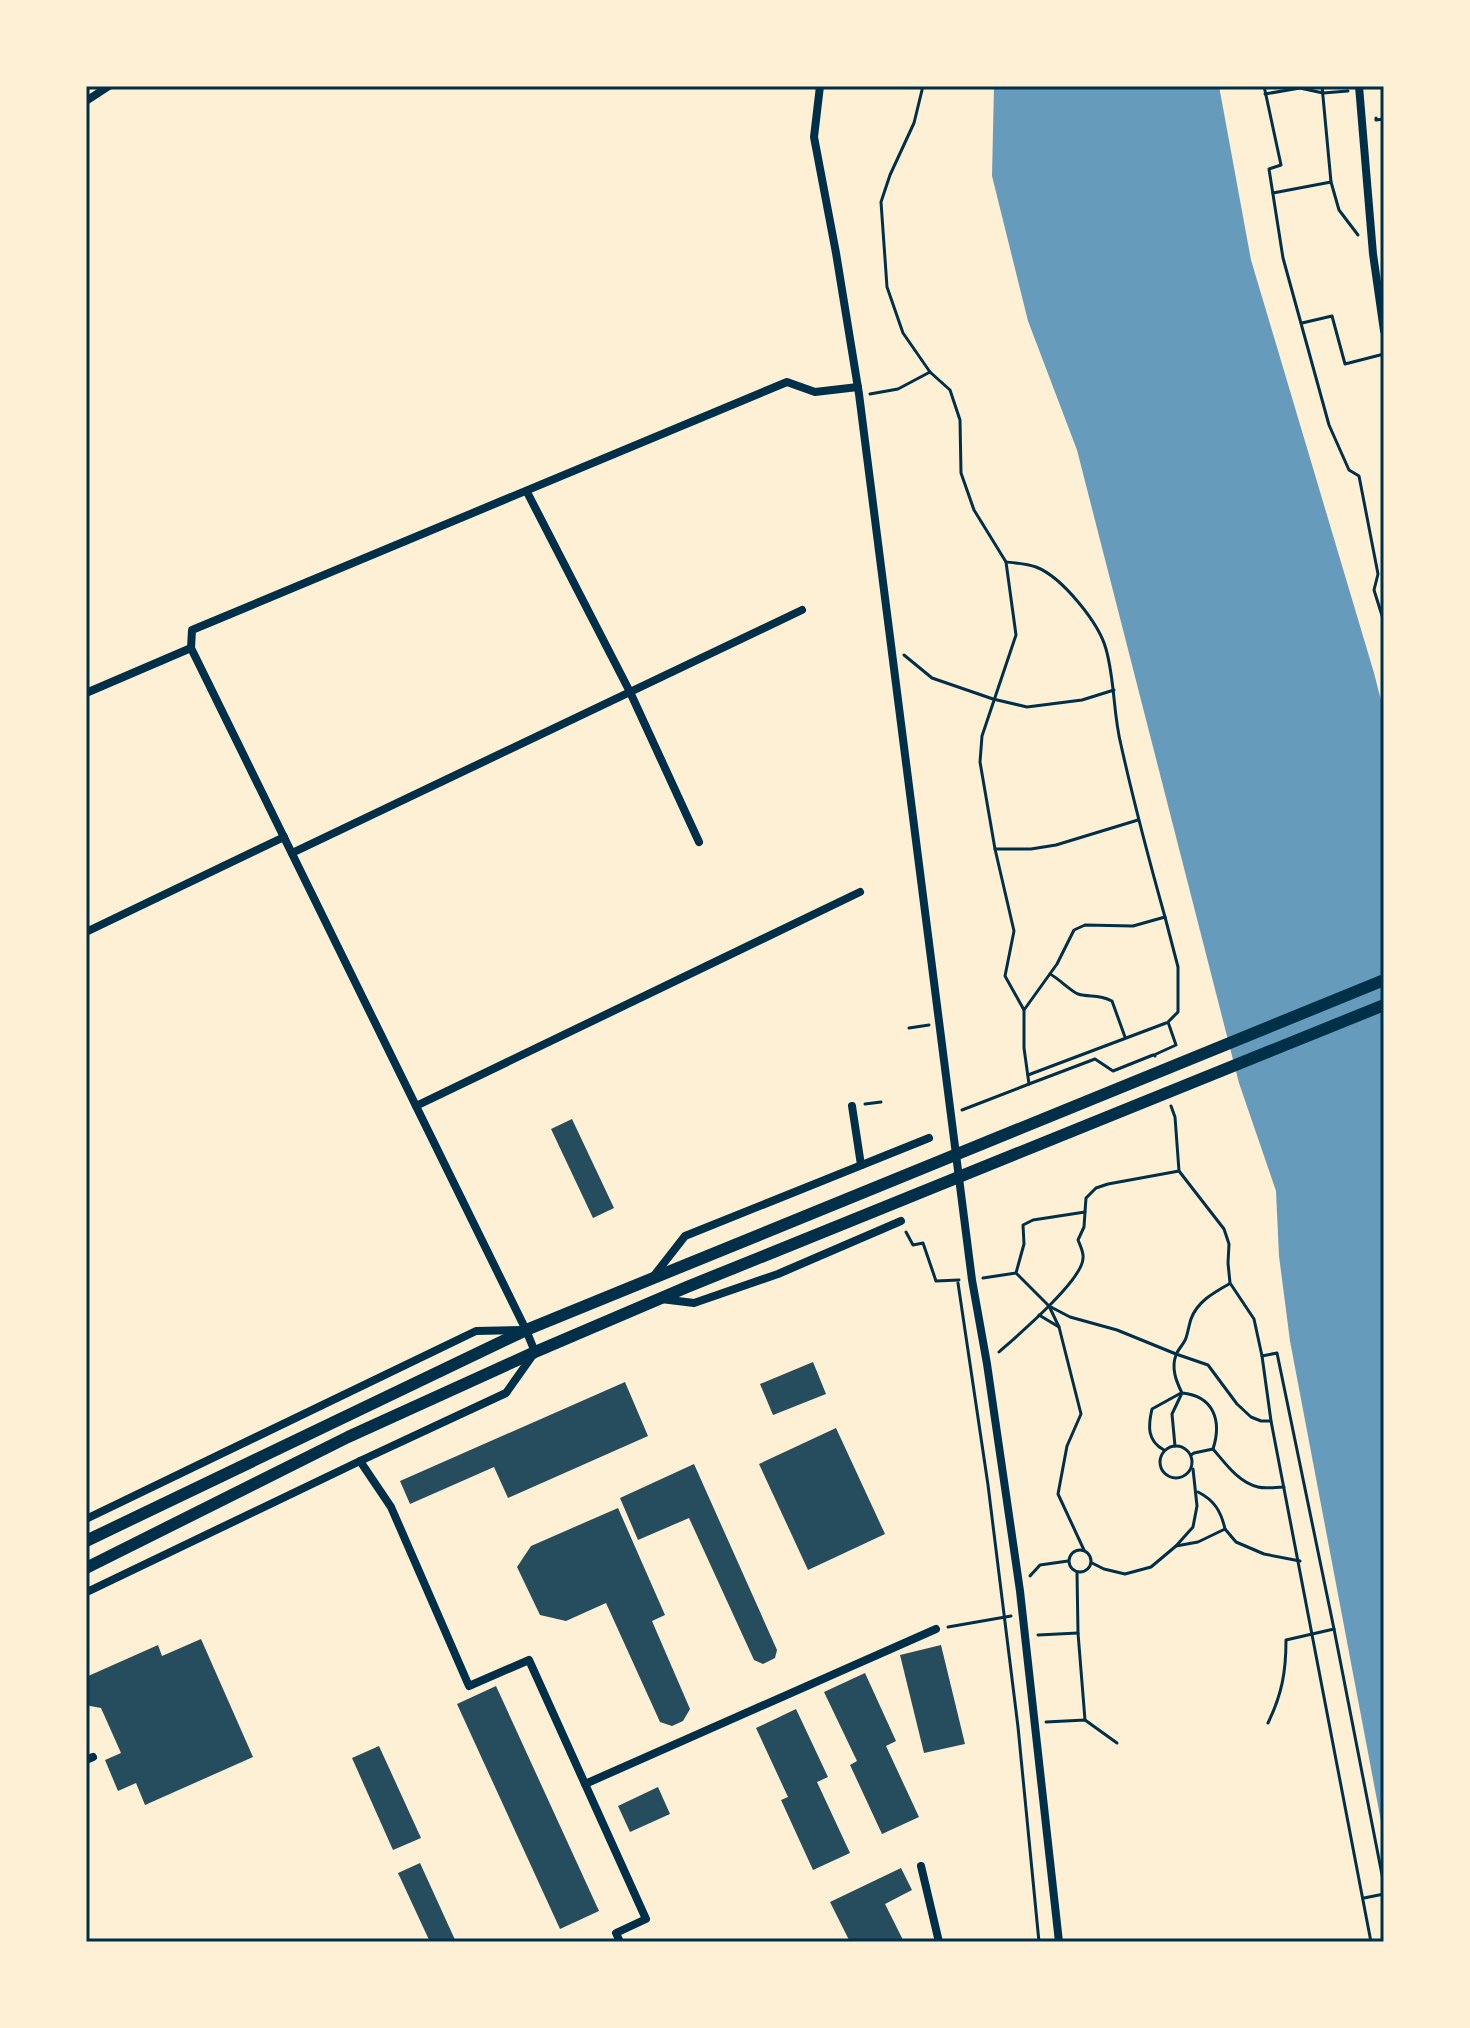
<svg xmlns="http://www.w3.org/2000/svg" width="1470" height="2028" font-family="'Alegreya Sans',sans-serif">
  <rect width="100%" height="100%" fill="#fdf0d5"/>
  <path fill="#669bbc" d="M994 86H1219L1251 260 1374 673 1384 712V1837L1290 1341 1279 1256 1276 1191 1239 1083 1077 450 1028 321 992 176Z"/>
  <g fill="#264d5e">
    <path d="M572 1119 614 1208 593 1218 551 1129Z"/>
    <path d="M813 1362 826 1394 773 1415 760 1384Z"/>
    <path d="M625 1382 648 1436 508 1498 494 1467 410 1504 400 1481Z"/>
    <path d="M836 1428 885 1534 808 1570 759 1464Z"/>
    <path d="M694 1464 777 1650 775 1658 763 1664 754 1660 689 1518 638 1540 620 1498Z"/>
    <path d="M618 1508 665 1615 652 1621 690 1709 683 1721 672 1726 660 1722 606 1603 566 1621 540 1615 517 1567 531 1546Z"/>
    <path d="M201 1639 253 1757 145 1805 136 1783 118 1791 105 1760 121 1753 101 1708 90 1706 86 1704V1677L158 1645 162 1656Z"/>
    <path d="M941 1645 965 1744 924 1753 900 1655Z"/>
    <path d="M865 1673 896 1741 886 1746 919 1817 882 1834 850 1765 857 1761 824 1692Z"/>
    <path d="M496 1686 599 1911 560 1929 457 1704Z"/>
    <path d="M796 1709 828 1777 817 1782 850 1853 813 1870 781 1800 788 1797 756 1728Z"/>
    <path d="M379 1746 421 1838 393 1850 352 1758Z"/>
    <path d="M658 1787 670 1814 630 1832 618 1806Z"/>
    <path d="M420 1863 456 1942H430L398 1873Z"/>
    <path d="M901 1868 912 1890 885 1904 904 1942H850L830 1902Z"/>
  </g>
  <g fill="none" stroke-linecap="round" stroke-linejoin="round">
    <g stroke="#003049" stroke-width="3">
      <path d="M923 86 914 123 890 175 881 202 887 287 903 333 930 372 950 390 960 420 961 473 974 510 1006 562 1016 635 982 736 980 762 995 849 1014 931 1005 976 1024 1010 1057 964 1074 930 1085 925 1133 926 1165 917 1178 967V1012L1168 1022 1176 1045 1154 1055 1155 1056"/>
      <path d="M1264 86 1281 165 1269 169 1283 258 1329 425 1349 470 1359 476 1378 574 1374 590 1384 622"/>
      <path d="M1322 86 1331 182 1339 210 1358 235"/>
      <path d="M1265 94 1300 88 1323 93 1348 91"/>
      <path d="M1376 118V120L1384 119"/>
      <path d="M1273 193 1331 182"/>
      <path d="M1302 323 1332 316 1345 364 1384 354"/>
      <path d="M870 394 898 389 930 372"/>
      <path d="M1006 562C1016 563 1027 564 1036 567 1062 577 1099 623 1106 649 1115 681 1113 713 1121 745 1134 803 1149 860 1165 917"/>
      <path d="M904 655 932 678 993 699 1027 707 1082 700 1114 690"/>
      <path d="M995 849H1031L1056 845 1138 820"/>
      <path d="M1050 974C1058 978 1072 992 1078 994 1090 998 1097 993 1112 1001L1125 1037"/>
      <path d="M909 1028 929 1025"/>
      <path d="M1028 1075 1166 1023"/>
      <path d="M1029 1084 1095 1059 1113 1071 1153 1055"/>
      <path d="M865 1104 881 1102"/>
      <path d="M1171 1106 1175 1117 1179 1171 1224 1229 1229 1244 1228 1263 1230 1283 1254 1319 1262 1356 1271 1421 1371 1942"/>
      <path d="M962 1110 1029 1084 1024 1048V1011"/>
      <path d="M906 1232 913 1245 923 1243 936 1281 959 1280"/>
      <path d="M1017 1274 1049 1306 1059 1327 1081 1414 1067 1446 1058 1494 1084 1550"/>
      <path d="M983 1278 1016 1273 1024 1244 1023 1225 1033 1220 1085 1212 1086 1198 1096 1188 1108 1184 1179 1171"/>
      <path d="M958 1283 988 1485 1018 1727 1039 1942"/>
      <path d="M1049 1306 1070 1317 1117 1330 1176 1354 1208 1365 1237 1404 1251 1417 1261 1421H1271"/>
      <path d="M1039 1315 1059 1327"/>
      <path d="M999 1352C1017 1336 1083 1280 1083 1258 1084 1253 1080 1245 1078 1240L1084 1227 1085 1212"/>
      <path d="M1262 1356 1277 1353 1334 1629 1384 1885"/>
      <circle cx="1176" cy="1462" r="16"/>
      <path d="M1175 1446 1172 1414 1182 1393"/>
      <path d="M1213 1449C1225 1463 1239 1483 1258 1487 1266 1489 1276 1487 1284 1487"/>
      <path d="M1164 1450C1147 1441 1148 1426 1152 1409L1181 1393"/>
      <path d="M1191 1455 1194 1453 1213 1449C1222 1421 1214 1396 1182 1393 1176 1381 1171 1368 1176 1355 1178 1349 1184 1344 1186 1338 1188 1332 1189 1325 1191 1319 1197 1302 1213 1293 1229 1284"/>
      <path d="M1198 1492C1214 1500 1221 1511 1225 1529"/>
      <path d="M1176 1546 1193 1527 1197 1506 1193 1469"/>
      <circle cx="1080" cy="1561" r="11"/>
      <path d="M1092 1563 1104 1569 1125 1574 1151 1567 1176 1546 1198 1542 1225 1529 1236 1542 1264 1554 1300 1561"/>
      <path d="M1077 1572 1078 1633 1085 1720"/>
      <path d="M1030 1576 1040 1565 1068 1561"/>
      <path d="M948 1627 1011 1616"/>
      <path d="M1038 1635 1078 1633"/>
      <path d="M1046 1722 1085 1720 1117 1743"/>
      <path d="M1268 1723C1282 1694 1286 1672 1286 1640L1334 1629"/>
      <path d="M1364 1898 1384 1894"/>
    </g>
    <g stroke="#003049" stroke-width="8">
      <path d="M820 86 814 137 836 253 859 394 972 1280 987 1364 1020 1591 1059 1942"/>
      <path d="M1359 86 1373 254 1384 331"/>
      <path d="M86 101 109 86"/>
      <path d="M527 492 630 692 699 842"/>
      <path d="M191 648 192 630 787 382 815 392 858 387"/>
      <path d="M86 693 191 648"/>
      <path d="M292 853 802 610"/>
      <path d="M86 932 284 837"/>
      <path d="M416 1106 860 892"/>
      <path d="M852 1106 861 1165"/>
      <path d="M653 1277 685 1236 929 1138"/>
      <path d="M661 1299 694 1303 778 1274 901 1221"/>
      <path d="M360 1461 391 1507 469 1686 529 1660 646 1919 616 1933 620 1942"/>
      <path d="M86 1519 476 1331 522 1330"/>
      <path d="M86 1590 89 1591 360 1461 506 1393 535 1352 526 1330 191 648"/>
      <path d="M86 1760 93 1757"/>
      <path d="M585 1784 936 1629"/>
      <path d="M921 1866 939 1942"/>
    </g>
    <g stroke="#003049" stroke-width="12">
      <path d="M86 1541 526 1330 1384 980"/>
      <path d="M86 1568 348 1437 535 1352 687 1287 1384 1005"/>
    </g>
  </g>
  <rect width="1470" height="2028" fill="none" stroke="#fdf0d5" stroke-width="176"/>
  <rect x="88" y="88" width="1294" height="1852" fill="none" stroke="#003049" stroke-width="3"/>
</svg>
